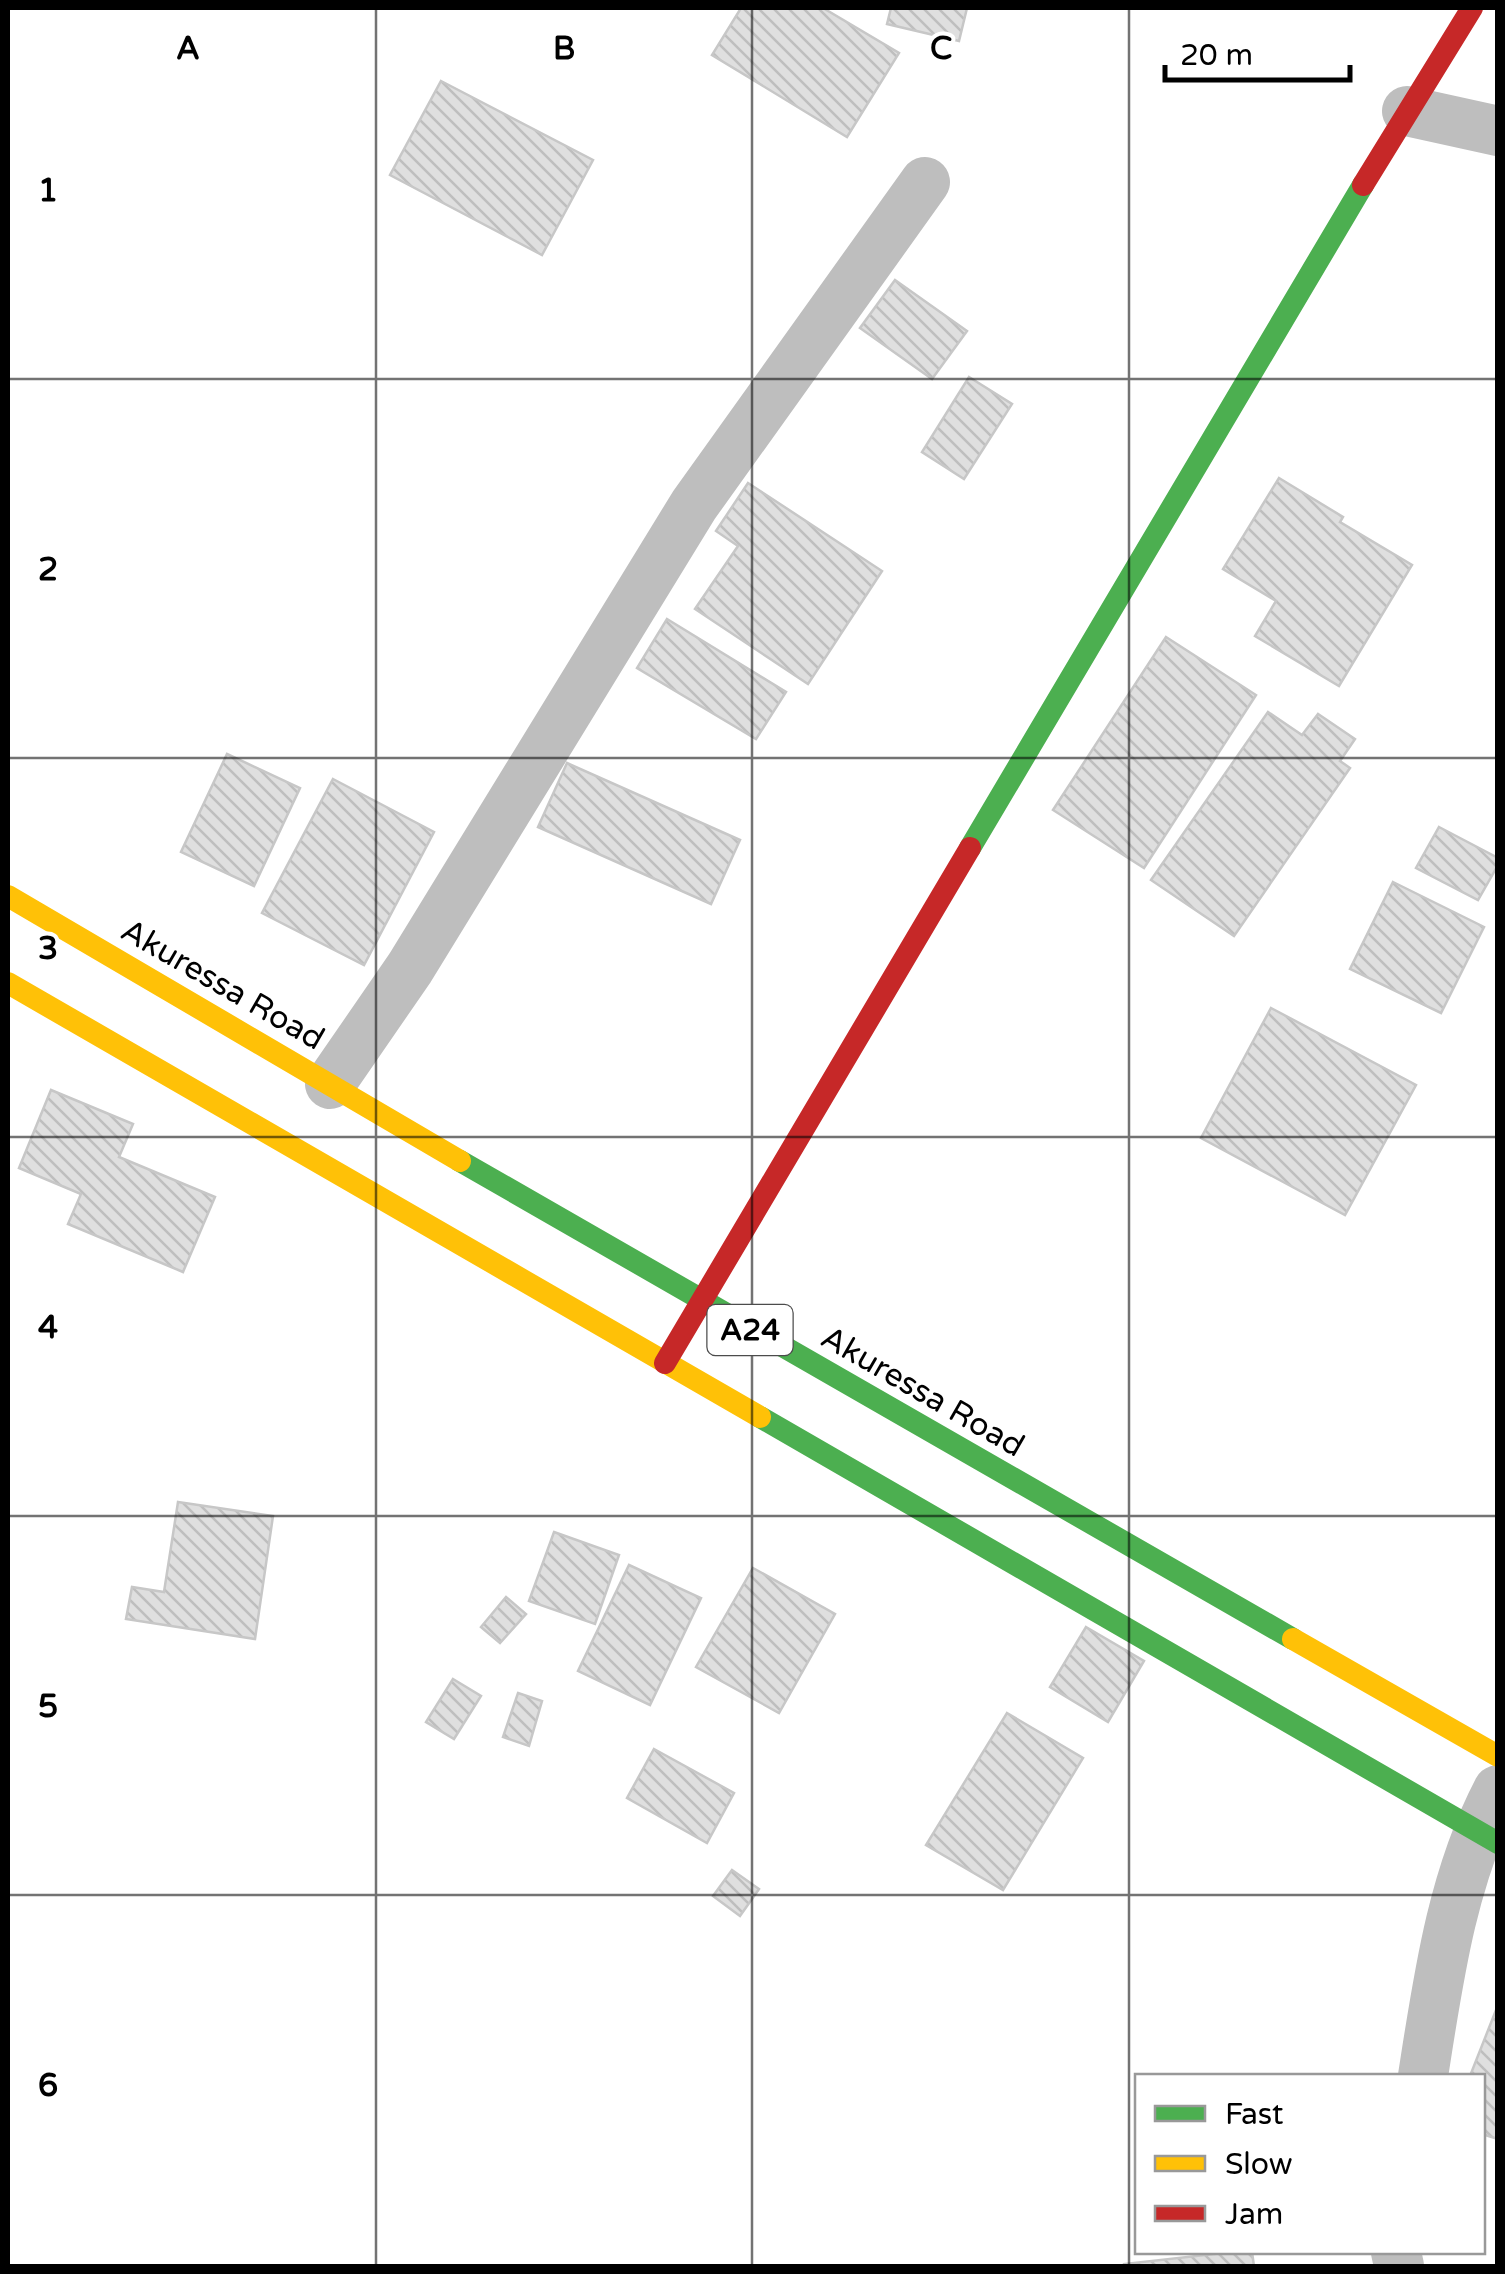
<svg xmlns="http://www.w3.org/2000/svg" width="1505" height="2274" font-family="'Varela Round',sans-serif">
  <defs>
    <pattern id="building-back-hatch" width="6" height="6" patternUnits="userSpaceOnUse" patternTransform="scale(2.5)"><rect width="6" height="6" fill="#dfdfdf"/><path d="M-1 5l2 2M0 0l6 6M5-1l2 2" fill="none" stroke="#bebebe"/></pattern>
  </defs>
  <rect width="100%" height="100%" fill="#fff"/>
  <g fill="url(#building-back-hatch)" stroke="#c7c7c7" stroke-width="2.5">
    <path d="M741 8H823L899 53 847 137 712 55Z"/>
    <path d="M891 8H967L959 41 887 24Z"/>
    <path d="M441 81 593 160 542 255 390 175Z"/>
    <path d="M895 280 967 331 932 379 860 328Z"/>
    <path d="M969 377 1012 404 964 479 922 452Z"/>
    <path d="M1279 478 1343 517 1340 522 1412 565 1339 686 1255 636 1276 601 1223 569Z"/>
    <path d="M748 483 882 571 808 684 695 609 738 546 716 531Z"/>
    <path d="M667 619 786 692 756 739 637 668Z"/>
    <path d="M1166 637 1256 695 1144 868 1053 810Z"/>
    <path d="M1268 712 1302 735 1318 714 1355 739 1340 761 1350 768 1234 936 1151 880Z"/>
    <path d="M227 754 300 788 254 886 181 852Z"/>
    <path d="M567 763 740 840 711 904 538 827Z"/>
    <path d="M333 779 434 832 364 965 262 913Z"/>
    <path d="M1439 827 1498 858V865L1478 900 1416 868Z"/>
    <path d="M1393 882 1484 927 1441 1013 1350 969Z"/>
    <path d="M1271 1008 1416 1085 1345 1215 1201 1138Z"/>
    <path d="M51 1090 133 1124 119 1157 215 1197 183 1272 68 1224 81 1194 19 1168Z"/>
    <path d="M178 1502 273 1516 255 1639 126 1619 132 1587 164 1592Z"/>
    <path d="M554 1532 619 1555 595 1624 529 1601Z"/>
    <path d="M629 1565 701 1598 650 1705 578 1671Z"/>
    <path d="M753 1568 835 1614 779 1713 696 1667Z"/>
    <path d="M506 1597 526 1614 500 1643 481 1627Z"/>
    <path d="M1086 1627 1144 1661 1108 1722 1050 1687Z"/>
    <path d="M453 1679 481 1696 454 1739 426 1722Z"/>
    <path d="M518 1693 542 1701 529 1746 503 1737Z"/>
    <path d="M1007 1713 1083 1758 1003 1890 926 1845Z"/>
    <path d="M654 1749 734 1793 707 1843 627 1798Z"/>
    <path d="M732 1870 759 1889 740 1916 713 1896Z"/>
    <path d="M1498 2005V2139L1482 2134V2076H1470Z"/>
    <path d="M1232 2252H1252L1254 2266H1124V2264Z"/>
  </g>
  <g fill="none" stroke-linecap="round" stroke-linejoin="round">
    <g stroke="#bebebe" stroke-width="50">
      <path d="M1407 111 1498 131"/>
      <path d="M330 1084 410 968 694 505 925 182"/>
      <path d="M1423 2076C1438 1980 1452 1878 1498 1790"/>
      <path d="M1396 2252 1399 2266"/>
    </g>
    <g stroke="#4caf50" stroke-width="22">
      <path d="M970 848 1363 185"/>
      <path d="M460 1161 1293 1639"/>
      <path d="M760 1417 1498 1843"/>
    </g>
    <g stroke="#ffc107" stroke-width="22">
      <path d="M8 896 460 1161"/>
      <path d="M8 983 760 1417"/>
      <path d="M1293 1639 1498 1756"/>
    </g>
    <g stroke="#c62828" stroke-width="22">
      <path d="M1363 185 1472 8"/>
      <path d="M665 1363 970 848"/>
    </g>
  </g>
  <path fill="none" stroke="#000" stroke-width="2.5" stroke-opacity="0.55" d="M376 8V2266M752 8V2266M1129 8V2266M8 379H1498M8 758H1498M8 1137H1498M8 1516H1498M8 1895H1498"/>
  <g text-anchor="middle" stroke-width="8" stroke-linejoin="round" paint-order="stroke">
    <rect fill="#fff" stroke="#4c4c4c" stroke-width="2.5" x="707.5" y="1305" width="85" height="50" rx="8"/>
    <g font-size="30" font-weight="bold" fill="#000">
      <text x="750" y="1340">A24</text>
    </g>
    <g font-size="32" fill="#000" stroke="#fff">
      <text transform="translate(223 984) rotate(30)" y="11">Akuressa Road</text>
      <text transform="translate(923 1391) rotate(30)" y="11">Akuressa Road</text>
    </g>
  </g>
  <g font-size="32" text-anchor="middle" font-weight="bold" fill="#000" stroke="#fff" stroke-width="8" stroke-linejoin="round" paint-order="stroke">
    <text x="188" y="59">A</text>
    <text x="564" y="59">B</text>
    <text x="941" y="59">C</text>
    <text x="48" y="201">1</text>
    <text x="48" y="580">2</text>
    <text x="48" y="959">3</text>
    <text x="48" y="1338">4</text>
    <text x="48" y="1717">5</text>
    <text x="48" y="2096">6</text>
  </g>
  <rect width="1505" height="2274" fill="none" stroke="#000000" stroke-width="20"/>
  <rect x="1135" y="2074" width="350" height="180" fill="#ffffff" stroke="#999999" stroke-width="2.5"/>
  <rect x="1155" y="2106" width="50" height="15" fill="#4caf50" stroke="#999999" stroke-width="2.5"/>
  <text x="1225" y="2124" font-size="30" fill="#000000">Fast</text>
  <rect x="1155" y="2156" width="50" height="15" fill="#ffc107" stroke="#999999" stroke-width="2.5"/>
  <text x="1225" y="2174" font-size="30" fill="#000000">Slow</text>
  <rect x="1155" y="2206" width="50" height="15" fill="#c62828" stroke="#999999" stroke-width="2.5"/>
  <text x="1225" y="2224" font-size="30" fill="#000000">Jam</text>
  <path d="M1165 65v15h185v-15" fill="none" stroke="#000000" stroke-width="5"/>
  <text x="1180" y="65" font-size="30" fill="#000000" stroke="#ffffff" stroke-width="8" paint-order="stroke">20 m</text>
</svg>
